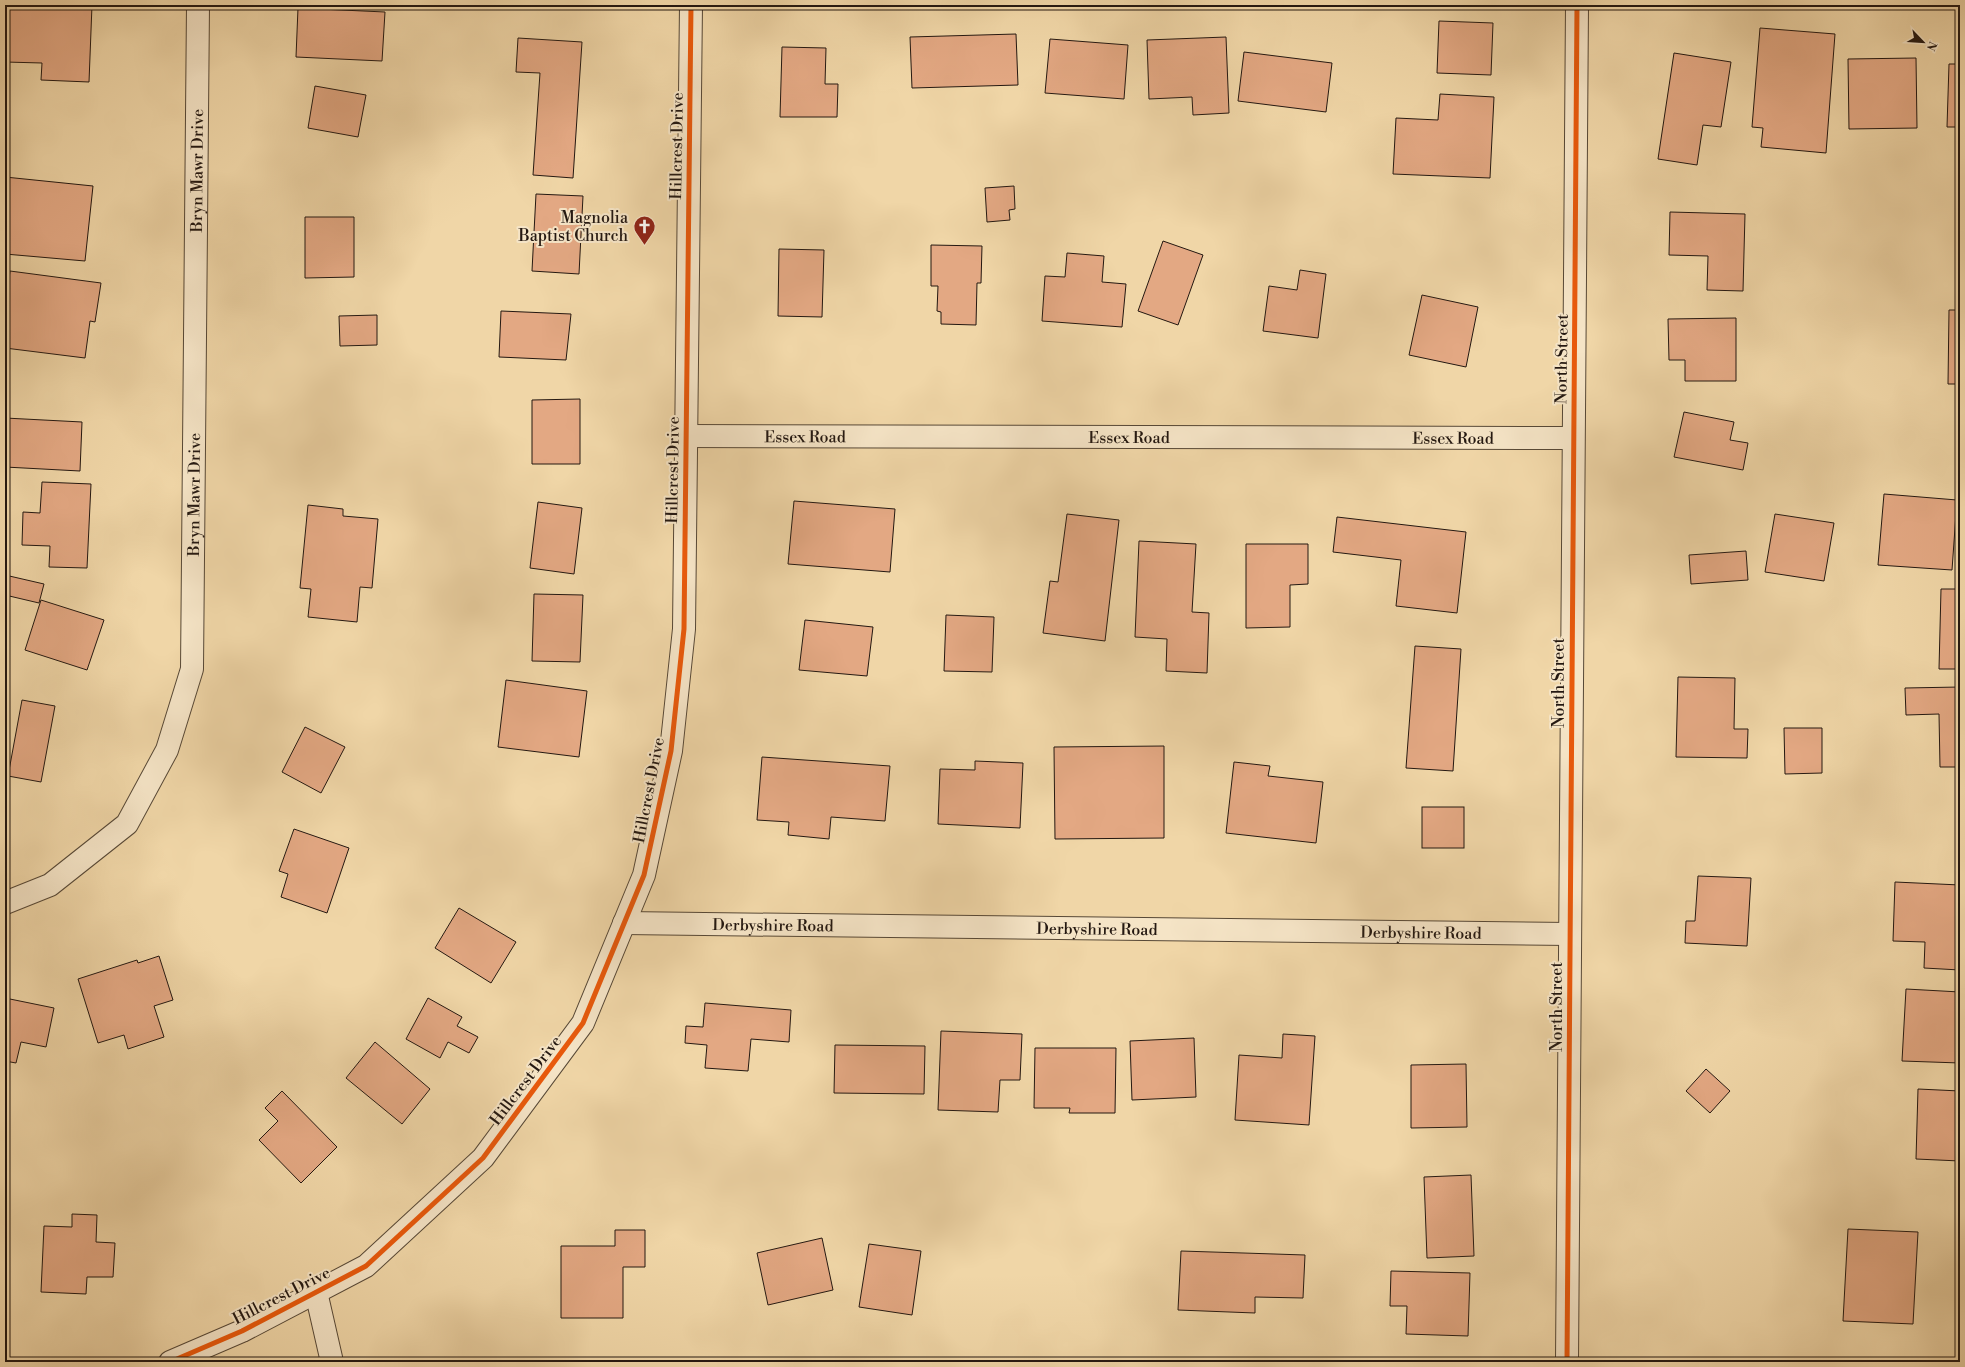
<svg xmlns="http://www.w3.org/2000/svg" width="1965" height="1367" font-family="'Libre Bodoni',serif">
  <rect width="100%" height="100%" fill="#f0d6a7"/>
  <filter id="stains"><feTurbulence type="fractalNoise" baseFrequency=".005" numOctaves="4"/><feColorMatrix values="0 0 0 0 .2 0 0 0 0 .09 0 0 0 0 .02 0 0 0 .5 -.17"/></filter>
  <radialGradient id="worn" r=".72"><stop offset=".6" stop-color="#630" stop-opacity="0"/><stop offset="1" stop-color="#630" stop-opacity=".3"/></radialGradient>
  <g fill="#e3a883" stroke="#241811">
    <path d="M5 5H92L89 82 41 80 42 63 5 62Z"/>
    <path d="M298 8 385 12 382 61 296 57Z"/>
    <path d="M1439 21 1493 23 1491 75 1437 73Z"/>
    <path d="M1760 28 1835 34 1826 153 1761 147 1763 128 1752 127Z"/>
    <path d="M1016 34 1018 85 912 88 910 37Z"/>
    <path d="M1226 37 1229 113 1193 115 1192 97 1149 99 1147 40Z"/>
    <path d="M518 38 582 42 573 178 533 175 540 73 516 72Z"/>
    <path d="M1050 39 1128 45 1124 99 1045 93Z"/>
    <path d="M782 47 826 48 825 84H838L837 117H780Z"/>
    <path d="M1244 52 1332 63 1326 112 1238 101Z"/>
    <path d="M1674 53 1731 62 1721 127 1703 125 1697 165 1658 159Z"/>
    <path d="M1916 58 1917 128 1849 129 1848 59Z"/>
    <path d="M1949 64H1960V127H1947Z"/>
    <path d="M315 86 366 95 358 137 308 128Z"/>
    <path d="M1440 94 1494 97 1490 178 1393 174 1396 118 1438 120Z"/>
    <path d="M5 177 93 186 85 261 5 254Z"/>
    <path d="M1014 186 1015 209 1009 210 1010 220 987 222 985 188Z"/>
    <path d="M536 194 583 196 579 274 532 271Z"/>
    <path d="M1670 212 1745 214 1743 291 1707 290 1708 256 1669 255Z"/>
    <path d="M305 217H354V277L305 278Z"/>
    <path d="M1163 241 1203 255 1178 325 1138 311Z"/>
    <path d="M931 245 982 246 981 283H977L976 325 941 324V312L937 311 938 286H931Z"/>
    <path d="M779 249 824 250 822 317 778 316Z"/>
    <path d="M1067 253 1104 256 1102 282 1126 284 1122 327 1042 321 1045 276 1065 277Z"/>
    <path d="M1300 270 1326 274 1318 338 1263 331 1269 286 1297 290Z"/>
    <path d="M10 271 101 283 95 322 90 321 85 358 5 348V309Z"/>
    <path d="M1422 295 1478 307 1466 367 1409 355Z"/>
    <path d="M1949 310H1960V384H1948Z"/>
    <path d="M501 311 571 314 566 360 499 357Z"/>
    <path d="M377 315V345L340 346 339 316Z"/>
    <path d="M1736 318V381H1685V360H1669L1668 319Z"/>
    <path d="M580 399V464H532V400Z"/>
    <path d="M1684 412 1734 422 1730 440 1748 443 1743 470 1674 457Z"/>
    <path d="M5 418 82 422 80 471 5 467Z"/>
    <path d="M42 482 91 484 87 568 49 567 50 546 22 545 23 512 40 513Z"/>
    <path d="M1884 494 1957 500 1952 570 1878 565Z"/>
    <path d="M794 501 895 509 890 572 788 564Z"/>
    <path d="M538 502 582 508 574 574 530 568Z"/>
    <path d="M308 505 343 509V516L378 519 372 588 360 587 357 622 308 617 311 589 300 588Z"/>
    <path d="M1067 514 1119 520 1105 641 1043 633 1050 581 1058 582Z"/>
    <path d="M1775 514 1834 523 1824 581 1765 572Z"/>
    <path d="M1337 517 1466 532 1457 613 1396 606 1401 560 1333 552Z"/>
    <path d="M1139 541 1196 544 1192 612 1209 613 1207 673 1166 671 1167 639 1135 637Z"/>
    <path d="M1246 544H1308V584L1290 585V627L1246 628Z"/>
    <path d="M1746 551 1748 580 1691 584 1689 555Z"/>
    <path d="M5 575 44 584 39 603 5 595Z"/>
    <path d="M1941 589H1960V669H1939Z"/>
    <path d="M534 594 583 595 580 662 532 661Z"/>
    <path d="M41 600 104 620 87 670 25 650Z"/>
    <path d="M946 615 994 617 992 672 944 671Z"/>
    <path d="M805 620 873 627 867 676 799 670Z"/>
    <path d="M1415 646 1461 649 1453 771 1406 768Z"/>
    <path d="M1678 677 1735 678 1734 729H1748L1747 758 1676 757Z"/>
    <path d="M506 680 587 691 579 757 498 747Z"/>
    <path d="M1960 687V767H1940L1939 714 1906 715 1905 688Z"/>
    <path d="M22 700 55 706 41 782 8 776Z"/>
    <path d="M305 727 345 747 321 793 282 772Z"/>
    <path d="M1784 728H1822V773L1785 774Z"/>
    <path d="M1164 746V838L1055 839 1054 747Z"/>
    <path d="M762 757 890 766 885 821 831 817 829 839 788 835 789 822 757 820Z"/>
    <path d="M975 761 1023 763 1020 828 938 824 940 769 975 770Z"/>
    <path d="M1234 762 1270 766 1268 776 1323 782 1316 843 1226 833Z"/>
    <rect x="1422" y="807" width="42" height="41"/>
    <path d="M294 829 349 848 327 913 281 897 288 874 279 871Z"/>
    <path d="M1698 876 1751 878 1747 946 1685 943 1686 921H1695Z"/>
    <path d="M1895 882 1960 885V970L1924 968 1925 942 1893 941Z"/>
    <path d="M459 908 516 942 491 983 435 948Z"/>
    <path d="M159 956 173 1000 154 1006 164 1037 128 1049 124 1035 98 1043 78 979 137 960 138 963Z"/>
    <path d="M1906 989 1960 992V1063L1902 1061Z"/>
    <path d="M5 998 54 1008 46 1047 21 1042 16 1063 5 1061Z"/>
    <path d="M428 998 462 1017 457 1026 478 1037 469 1053 448 1042 440 1058 406 1039Z"/>
    <path d="M705 1003 791 1010 789 1042 751 1039 748 1071 705 1068 707 1045 685 1043 686 1026 703 1027Z"/>
    <path d="M941 1031 1022 1034 1020 1080H1000L998 1112 938 1110Z"/>
    <path d="M1283 1034 1315 1036 1309 1125 1235 1120 1239 1055 1282 1058Z"/>
    <path d="M1194 1038 1196 1097 1132 1100 1130 1041Z"/>
    <path d="M375 1042 430 1089 402 1124 346 1078Z"/>
    <path d="M835 1045 925 1046 924 1094 834 1093Z"/>
    <path d="M1035 1048H1116L1115 1113H1069L1070 1108H1034Z"/>
    <path d="M1466 1064 1467 1127 1411 1128V1065Z"/>
    <path d="M1706 1069 1730 1091 1710 1113 1686 1091Z"/>
    <path d="M1918 1089 1960 1091V1161L1916 1159Z"/>
    <path d="M282 1091 337 1147 301 1183 259 1140 278 1121 265 1108Z"/>
    <path d="M1471 1175 1474 1256 1427 1258 1424 1177Z"/>
    <path d="M72 1214 97 1215 96 1242 115 1243 113 1277H87L86 1294 41 1292 44 1226 72 1227Z"/>
    <path d="M1848 1229 1918 1232 1913 1324 1843 1321Z"/>
    <path d="M615 1230H645V1267H623V1318H561V1246H615Z"/>
    <path d="M822 1238 833 1290 768 1305 757 1253Z"/>
    <path d="M869 1244 921 1251 912 1315 859 1307Z"/>
    <path d="M1181 1251 1305 1255 1303 1298 1255 1297V1313L1178 1310Z"/>
    <path d="M1391 1271 1470 1273 1468 1336 1406 1334 1407 1306H1390Z"/>
  </g>
  <g fill="none" stroke-linecap="round" stroke-linejoin="round">
    <defs>
      <g id="minor">
        <path id="s1" d="M686 436 1573 438"/>
        <path id="s2" d="M5 903 50 885 127 824 167 750 192 669 198 5"/>
        <path id="s3" d="M624 923 1570 934"/>
        <path d="M316 1292 332 1362"/>
        <path d="M170 1362 242 1331 366 1266 483 1158 583 1023 644 875 671 751 684 629 691 5"/>
        <path d="M1567 1362 1577 5"/>
      </g>
    </defs>
    <use href="#minor" stroke="#574836" stroke-width="24"/>
    <use href="#minor" stroke="#f5e4c6" stroke-width="22"/>
    <defs>
      <g id="cycleway">
        <path d="M170 1362 242 1331 366 1266 483 1158 583 1023 644 875 671 751 684 629 691 5"/>
        <path d="M1567 1362 1577 5"/>
      </g>
    </defs>
    <use href="#cycleway" stroke="#f5e4c6" stroke-width="8"/>
    <use href="#cycleway" stroke="#e8590c" stroke-width="5"/>
  </g>
  <defs>
    <symbol id="church-pin" viewBox="-11 -11 22 30"><path d="M0 17L-7.5 6A9.5 9.5 0 1 1 7.5 6Z" fill="#8f2418" stroke="#f5e4c6"/><path d="M-1.2-6h2.4v3.5h3.3v2.4h-3.3V6h-2.4V-.1h-3.3v-2.4h3.3Z" fill="#fff"/></symbol>
  </defs>
  <g fill-rule="evenodd">
    <use href="#church-pin" x="632" y="214" width="25" height="34"/>
  </g>
  <g text-anchor="middle" stroke-width="4" stroke-linejoin="round" paint-order="stroke">
    <g font-size="16" fill="#241811" stroke="#f5e4c6">
      <text transform="translate(676 146) rotate(-89)" y="6">Hillcrest Drive</text>
      <text dy="6" stroke="none"><textPath href="#s2" startOffset="814">Bryn Mawr Drive</textPath></text>
      <text transform="translate(1561 359) rotate(-89)" y="6">North Street</text>
      <text dy="6" stroke="none"><textPath href="#s1" startOffset="119">Essex Road</textPath></text>
      <text dy="6" stroke="none"><textPath href="#s1" startOffset="443">Essex Road</textPath></text>
      <text dy="6" stroke="none"><textPath href="#s1" startOffset="767">Essex Road</textPath></text>
      <text transform="translate(672 470) rotate(-89)" y="6">Hillcrest Drive</text>
      <text dy="6" stroke="none"><textPath href="#s2" startOffset="490">Bryn Mawr Drive</textPath></text>
      <text transform="translate(1558 683) rotate(-90)" y="6">North Street</text>
      <text transform="translate(648 790) rotate(-79)" y="6">Hillcrest Drive</text>
      <text dy="6" stroke="none"><textPath href="#s3" startOffset="149">Derbyshire Road</textPath></text>
      <text dy="6" stroke="none"><textPath href="#s3" startOffset="473">Derbyshire Road</textPath></text>
      <text dy="6" stroke="none"><textPath href="#s3" startOffset="797">Derbyshire Road</textPath></text>
      <text transform="translate(1556 1007) rotate(-90)" y="6">North Street</text>
      <text transform="translate(525 1080) rotate(-53)" y="6">Hillcrest Drive</text>
      <text transform="translate(281 1295) rotate(-27)" y="6">Hillcrest Drive</text>
    </g>
    <g font-size="16" fill="#241811" stroke="#f5e4c6" text-anchor="end">
      <text x="628" y="223">Magnolia<tspan x="628" dy="18">Baptist Church</tspan></text>
    </g>
  </g>
  <rect width="1965" height="1367" fill="none" stroke="#f0d6a7" stroke-width="20"/>
  <rect x="6" y="6" width="1953" height="1355" fill="none" stroke="#241811" stroke-width="2"/>
  <rect x="10" y="10" width="1945" height="1347" fill="none" stroke="#241811"/>
  <g transform="translate(1923 42) rotate(115)" stroke="#f5e4c6" stroke-width="3" paint-order="stroke">
  <path d="M0-3L7 15L0 10L-7 15Z" fill="#241811"/>
  <text y="-6" font-size="11" font-weight="bold" text-anchor="middle" fill="#241811">N</text>
  </g>
  <rect width="100%" height="100%" filter="url(#stains)"/>
  <rect width="100%" height="100%" fill="url(#worn)"/>
</svg>
